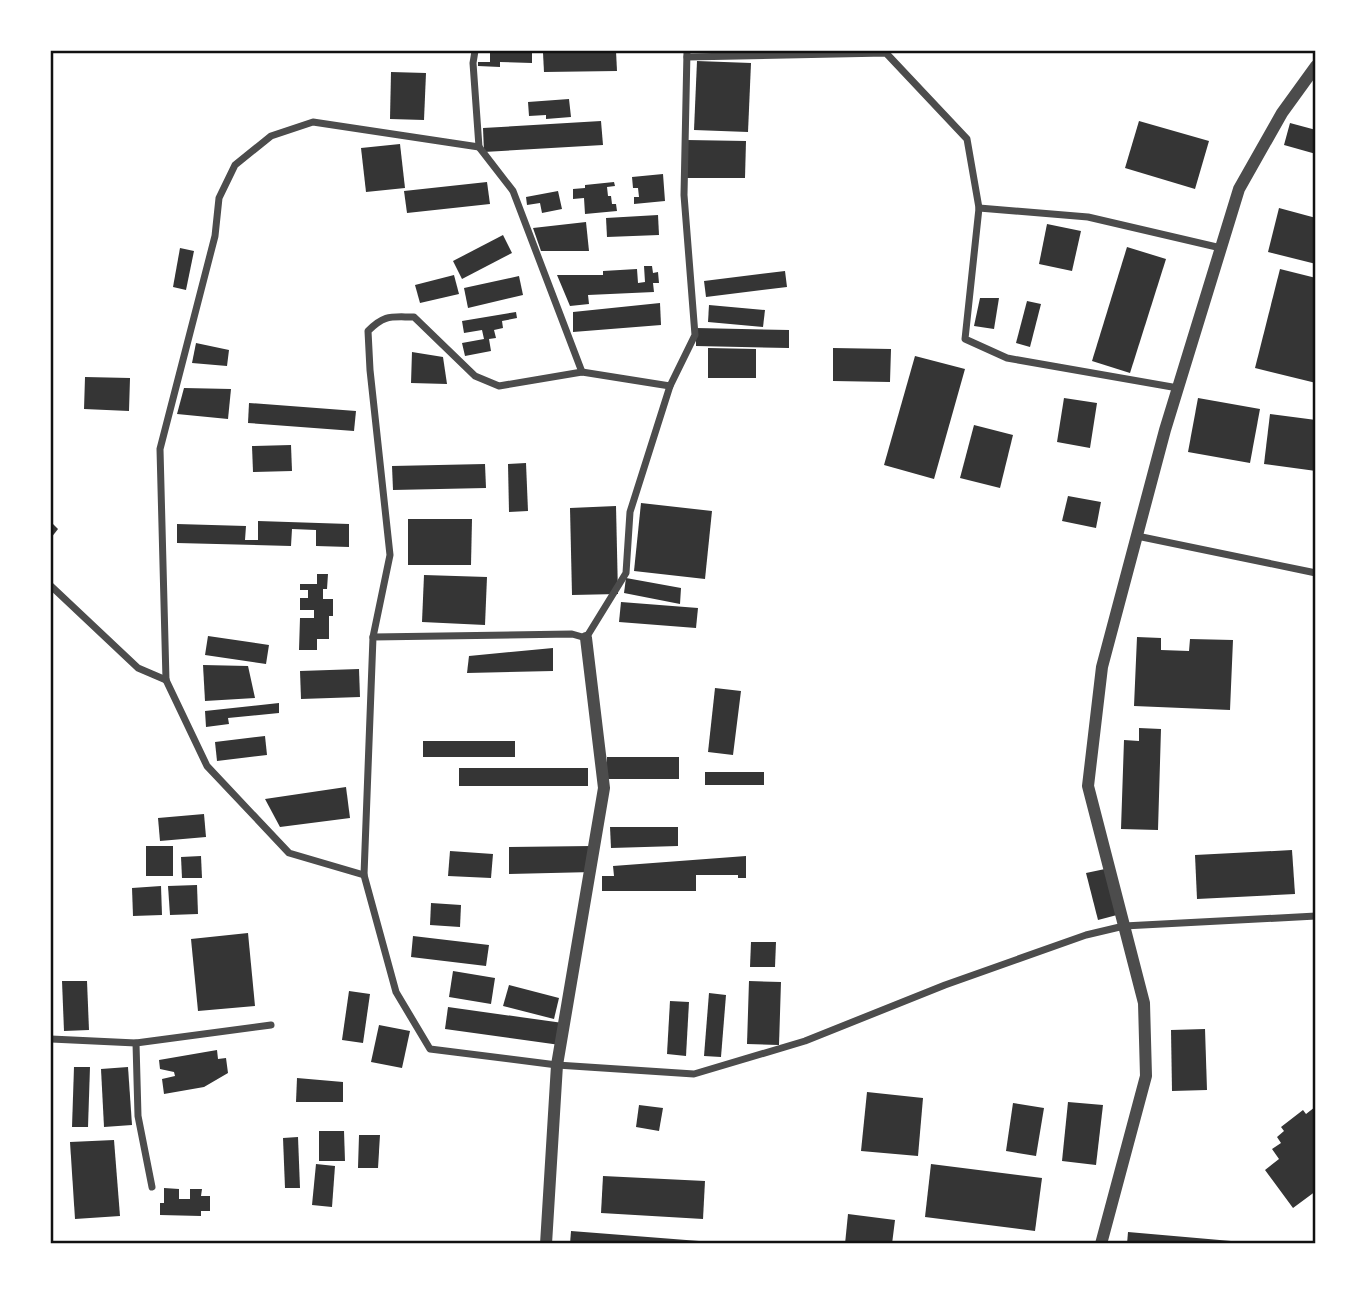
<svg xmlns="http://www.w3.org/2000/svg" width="1367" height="1295" font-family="'Fira Sans Condensed',sans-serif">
  <rect width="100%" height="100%" fill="#fff"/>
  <g fill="#353535">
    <path d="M490 51H532V63L500 62V67L478 66V62H490Z"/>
    <path d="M616 51 617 71 544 72 543 53Z"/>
    <path d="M697 61 751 63 748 132 694 130Z"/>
    <path d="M391 72 426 73 424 120 390 119Z"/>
    <path d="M569 99 571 117 546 119V115L529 116 528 102Z"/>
    <path d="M601 121 603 145 484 152 483 128Z"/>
    <path d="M1139 121 1209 141 1195 189 1125 168Z"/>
    <path d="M1290 123 1316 130V154L1284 145Z"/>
    <path d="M687 140 746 141 745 178H687Z"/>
    <path d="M400 144 405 188 366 192 361 148Z"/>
    <path d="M663 174 665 201 634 204V197H639L638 188H633L632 177Z"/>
    <path d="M487 182 490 204 407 213 404 191Z"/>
    <path d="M614 182 615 186 607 187 608 196H611L612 204H616L617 211 585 214 584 198 573 199V189L585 188V185Z"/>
    <path d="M558 191 562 209 542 213 540 203 527 205 526 197Z"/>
    <path d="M1279 208 1316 218V264L1268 252Z"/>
    <path d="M658 215 659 235 607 237 606 218Z"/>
    <path d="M586 222 589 251H541L533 228Z"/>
    <path d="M1047 224 1081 231 1072 271 1039 264Z"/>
    <path d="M503 235 512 253 462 279 453 261Z"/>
    <path d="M1127 247 1166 259 1130 373 1092 361Z"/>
    <path d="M180 248 194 251 186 290 173 287Z"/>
    <path d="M644 266H652L653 273 658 272 659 283H653L654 292 588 295 589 304 570 306 557 275H603V271L637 269 638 283 645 282Z"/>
    <path d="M1280 269 1316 278V383L1255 368Z"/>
    <path d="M785 271 787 287 706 297 704 281Z"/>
    <path d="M454 275 459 294 420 303 415 285Z"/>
    <path d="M519 276 523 295 468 308 464 288Z"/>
    <path d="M980 298H999L994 329 974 326Z"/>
    <path d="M1027 301 1041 304 1030 347 1016 343Z"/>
    <path d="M660 303 661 325 573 332V312Z"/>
    <path d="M709 305 765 310 763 327 708 322Z"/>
    <path d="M516 312 517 318 502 321 503 328 494 330 496 338 489 339 491 351 465 356 462 343 484 339 482 330 464 333 462 321Z"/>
    <path d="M696 328 789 330V348L696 346Z"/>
    <path d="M196 343 229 350 227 366 192 363Z"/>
    <path d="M708 348 756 349V378H708Z"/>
    <path d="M833 348 891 349 890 382 833 381Z"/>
    <path d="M412 352 443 357 447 384 411 383Z"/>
    <path d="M915 356 965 369 934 479 884 465Z"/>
    <path d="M85 377 130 378 129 411 84 409Z"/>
    <path d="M184 388 231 389 228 419 177 414Z"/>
    <path d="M1064 398 1097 403 1090 448 1057 442Z"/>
    <path d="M1198 398 1260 409 1250 463 1188 452Z"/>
    <path d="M249 403 356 411 354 431 248 423Z"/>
    <path d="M1270 414 1316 420V471L1264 464Z"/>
    <path d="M974 425 1013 435 1000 488 960 478Z"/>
    <path d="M291 445 292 471 253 472 252 446Z"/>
    <path d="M526 463 528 511 509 512 508 464Z"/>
    <path d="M485 464 486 488 393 490 392 466Z"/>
    <path d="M1068 496 1101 502 1096 528 1062 521Z"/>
    <path d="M641 503 712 511 705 579 634 571Z"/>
    <path d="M616 506 618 594 572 595 570 508Z"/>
    <path d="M408 519H472L471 565H408Z"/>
    <path d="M258 521 349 524V547L316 546V530L292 529 291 546 177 543V524L246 526 245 540H258Z"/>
    <path d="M51 522 58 529 51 538Z"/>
    <path d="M317 574H328L327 589H323V599H333V616H329V639H317V650H299L300 618H314V610H300V598H308V590H300V584H317Z"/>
    <path d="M424 575 487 577 485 625 422 622Z"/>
    <path d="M626 578 681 588 680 604 624 593Z"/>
    <path d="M621 602 698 608 696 628 619 622Z"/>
    <path d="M208 636 269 645 266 664 205 655Z"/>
    <path d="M1137 637 1161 638V650L1189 651 1190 639 1233 640 1230 710 1134 706Z"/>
    <path d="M553 648V671L467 673 469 656Z"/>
    <path d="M203 665 248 666 255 698 205 701Z"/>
    <path d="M359 669 360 697 301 699 300 671Z"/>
    <path d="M715 688 741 691 733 755 708 752Z"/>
    <path d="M279 703V713L228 718 229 724 206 727 205 711Z"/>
    <path d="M1139 728 1161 729 1158 830 1121 829 1124 740 1139 741Z"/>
    <path d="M265 736 267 755 217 761 215 742Z"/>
    <rect x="423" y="741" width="92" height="16"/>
    <rect x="607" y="757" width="72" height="22"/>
    <rect x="459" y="768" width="129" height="18"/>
    <rect x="705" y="772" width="59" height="13"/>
    <path d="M346 787 350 818 280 827 265 799Z"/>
    <path d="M204 814 206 837 160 841 158 818Z"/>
    <path d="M610 827H678V846L611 848Z"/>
    <rect x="146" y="846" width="27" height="30"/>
    <path d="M592 846 593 872 509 874V847Z"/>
    <path d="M1292 850 1295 894 1197 899 1195 855Z"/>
    <path d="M450 851 493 854 491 878 448 876Z"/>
    <path d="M201 856 202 878H182L181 857Z"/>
    <path d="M746 856V878H738V875H696V891H602V876H614L613 866Z"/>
    <path d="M1105 869 1117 915 1098 920 1086 873Z"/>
    <path d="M197 885 198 914 170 915 168 886Z"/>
    <path d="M161 886 162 915 133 916 132 888Z"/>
    <path d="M431 903 461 905 460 927 430 925Z"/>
    <path d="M248 933 255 1006 198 1011 191 939Z"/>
    <path d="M413 936 489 945 486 966 411 957Z"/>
    <path d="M751 942H776L775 967H750Z"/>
    <path d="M453 971 495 978 491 1004 449 997Z"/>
    <path d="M62 981H87L89 1030 64 1031Z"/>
    <path d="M749 981 781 982 779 1045 747 1044Z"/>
    <path d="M509 985 559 998 554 1019 503 1006Z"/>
    <path d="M349 991 370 994 363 1043 342 1040Z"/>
    <path d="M709 993 726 995 721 1057 704 1056Z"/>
    <path d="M670 1001 689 1002 686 1056 667 1054Z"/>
    <path d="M448 1007 563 1023 560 1045 445 1029Z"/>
    <path d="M379 1025 410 1031 402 1068 371 1062Z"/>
    <path d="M1205 1029 1207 1090 1172 1091 1171 1030Z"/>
    <path d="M217 1050 218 1059 226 1058 228 1073 204 1087 164 1094 162 1079 175 1076 174 1072 160 1069 159 1060Z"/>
    <path d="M74 1067H90L88 1127H72Z"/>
    <path d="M128 1067 132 1125 104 1127 101 1069Z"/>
    <path d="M297 1078 343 1082V1102H296Z"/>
    <path d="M867 1092 923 1098 918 1156 861 1151Z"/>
    <path d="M1068 1102 1103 1105 1096 1165 1062 1161Z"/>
    <path d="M1013 1103 1044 1108 1036 1156 1006 1151Z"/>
    <path d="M639 1105 663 1108 659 1131 636 1127Z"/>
    <path d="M1315 1107 1316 1191 1293 1208 1265 1170 1279 1159 1272 1149 1281 1143 1277 1137 1284 1131 1281 1127 1303 1110 1306 1114Z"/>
    <path d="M319 1131H344L345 1161H319Z"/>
    <path d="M359 1135H380L378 1168H358Z"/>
    <path d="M298 1137 300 1188H285L283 1138Z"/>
    <path d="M114 1140 120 1216 75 1219 70 1142Z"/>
    <path d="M316 1164 335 1166 332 1207 312 1205Z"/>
    <path d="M931 1164 1042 1178 1035 1231 925 1217Z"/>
    <path d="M603 1176 705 1181 703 1219 601 1213Z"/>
    <path d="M164 1188 179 1189V1199H190V1189H202L201 1196H210V1211H201V1216L160 1215V1203H164Z"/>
    <path d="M848 1214 895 1220 892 1244H845Z"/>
    <path d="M571 1231 699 1241 698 1244H570Z"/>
    <path d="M1128 1232 1231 1241V1244H1127Z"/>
  </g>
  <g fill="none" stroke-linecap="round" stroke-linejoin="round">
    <g stroke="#4c4c4c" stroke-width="7">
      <path d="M475 51 473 63 479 147 513 191 582 372"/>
      <path d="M687 51 684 195 695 335 670 386 630 512 626 573 586 638 572 634 373 637 364 875 396 992 430 1049 557 1065 694 1074 805 1041 945 985 1086 935 1124 926 1316 916"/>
      <path d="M687 57 886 53 967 139 979 208 965 339 1007 358 1178 388"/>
      <path d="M979 208 1088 217 1221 248"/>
      <path d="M1137 536 1316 573"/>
      <path d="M51 586 138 668 166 680"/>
      <path d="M373 637 390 555 370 370 368 331C385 314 391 317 414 317L475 376 499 386 582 372 670 386"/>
      <path d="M364 875 289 853 207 766 166 680 160 449 215 236 219 198 235 165 271 136 313 122 479 147"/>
      <path d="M51 1039 136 1043 271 1025"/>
      <path d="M136 1043 138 1116 152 1187"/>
    </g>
    <g stroke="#4c4c4c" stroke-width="12">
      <path d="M546 1244 557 1065 604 788 586 638"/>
      <path d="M1101 1244 1146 1076 1144 1003 1088 786 1102 667 1165 430 1239 189 1282 113 1316 66"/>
    </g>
  </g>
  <rect width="1367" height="1295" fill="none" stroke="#ffffff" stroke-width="105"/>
  <rect x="52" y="52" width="1262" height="1190" fill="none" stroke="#111" stroke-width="2.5"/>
</svg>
